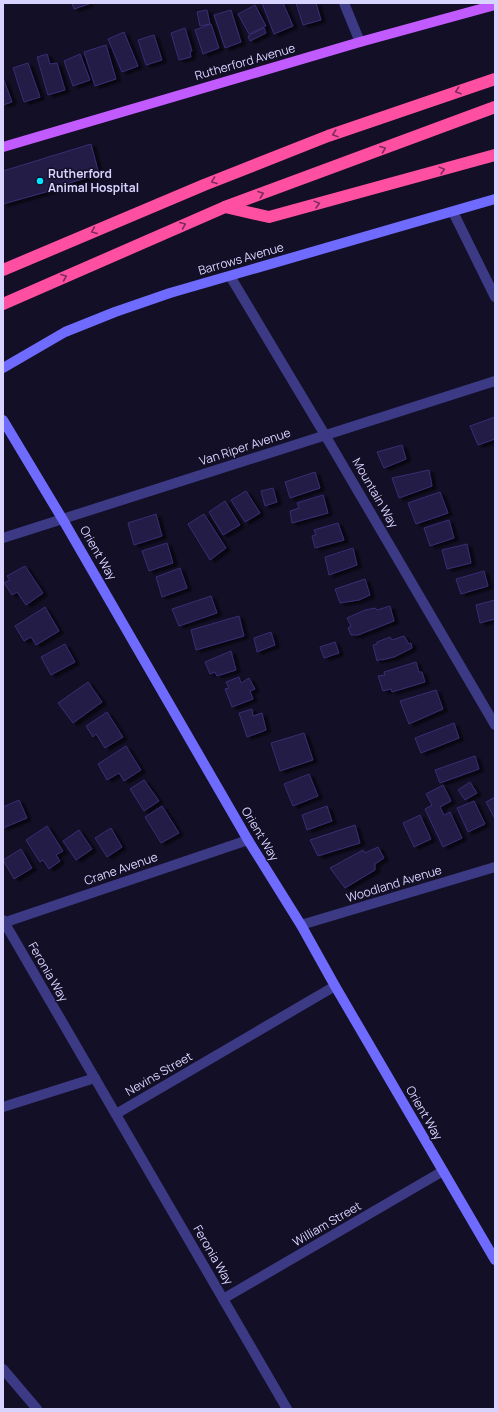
<svg xmlns="http://www.w3.org/2000/svg" width="498" height="1412" font-family="Manrope,sans-serif">
  <defs>
    <filter id="shadow"><feDropShadow dx="4.5" dy="2.5" stdDeviation="1" flood-color="#0009"/></filter>
  </defs>
  <rect width="100%" height="100%" fill="#130f26"/>
  <g fill="#241b47" stroke="#3b2d73" filter="url(#shadow)">
    <path d="M72 3H89V4L74 9Z"/>
    <path d="M262 3H283L293 26 274 34Z"/>
    <path d="M296 3H316L321 20 303 25Z"/>
    <path d="M255 5 266 26 249 34 238 14Z"/>
    <path d="M207 10 210 24 200 26 197 12Z"/>
    <path d="M231 10 241 42 225 48 214 15Z"/>
    <path d="M211 24 219 48 203 54 195 30Z"/>
    <path d="M185 28 192 51 190 52 191 57 179 60 171 33Z"/>
    <path d="M264 28 266 33 250 41 248 36Z"/>
    <path d="M124 32 138 66 122 72 108 39Z"/>
    <path d="M154 35 162 60 146 65 138 40Z"/>
    <path d="M106 45 116 79 95 86 84 52Z"/>
    <path d="M47 54 50 64 57 63 65 90 48 95 37 57Z"/>
    <path d="M80 54 90 80 73 86 64 61Z"/>
    <path d="M28 63 40 97 24 102 13 68Z"/>
    <path d="M3 78 12 102 3 105Z"/>
    <path d="M91 144 99 174 53 188V190L3 204V171Z"/>
    <path d="M495 417V439L478 445 470 426Z"/>
    <path d="M402 445 406 459 384 468 377 452Z"/>
    <path d="M429 470 432 486 399 498 392 478Z"/>
    <path d="M315 472 320 488 290 498 285 482Z"/>
    <path d="M273 488 277 502 265 506 261 491Z"/>
    <path d="M246 491 260 513 245 522 231 500Z"/>
    <path d="M440 492 448 513 416 524 408 503Z"/>
    <path d="M323 495 328 513 292 523 290 511 299 508 297 503Z"/>
    <path d="M225 501 240 525 223 535 209 512Z"/>
    <path d="M156 514 162 536 134 545 128 523Z"/>
    <path d="M204 514 226 548 210 560 188 524Z"/>
    <path d="M449 520 454 538 430 546 424 528Z"/>
    <path d="M338 523 344 540 315 548 312 536 316 535 314 530Z"/>
    <path d="M167 543 173 563 149 571 142 551Z"/>
    <path d="M467 544 471 563 447 569 442 550Z"/>
    <path d="M353 548 357 565 329 575 325 557Z"/>
    <path d="M25 566 43 593 26 605 17 592 12 595 4 583 10 580 7 576Z"/>
    <path d="M180 568 187 588 162 597 156 577Z"/>
    <path d="M484 571 488 586 461 594 456 579Z"/>
    <path d="M365 579 370 595 359 600 340 603 335 589Z"/>
    <path d="M211 596 217 613 179 626 172 609Z"/>
    <path d="M495 600V619L480 623 476 605Z"/>
    <path d="M390 606 394 621 358 635H351L348 628 351 626 347 618 365 610 375 608 377 610Z"/>
    <path d="M45 607 59 631 36 645 31 637 24 641 15 626Z"/>
    <path d="M239 616 244 636 196 650 191 630Z"/>
    <path d="M271 632 275 645 257 652 254 638Z"/>
    <path d="M404 636 409 644 411 643 412 648 394 657 382 660 381 659 377 661 373 645 377 644V642L390 637 392 640Z"/>
    <path d="M335 642 339 653 324 658 320 647Z"/>
    <path d="M65 644 75 662 51 675 41 657Z"/>
    <path d="M231 651 236 670 217 676 215 672 210 674 205 662Z"/>
    <path d="M416 662 419 672H422L425 682 392 692 391 689 383 691 378 676 385 675 384 672Z"/>
    <path d="M239 677 241 683 249 678 255 689 250 691 253 699 232 707 225 689 229 688 226 682Z"/>
    <path d="M88 682 102 702 73 723 58 703Z"/>
    <path d="M436 690 443 709 409 724 400 701Z"/>
    <path d="M252 709 253 716 262 713 266 730 247 737 239 713Z"/>
    <path d="M107 712 123 737 105 748 96 734 93 737 86 726Z"/>
    <path d="M454 723 459 738 421 753 415 738Z"/>
    <path d="M304 733 313 760 280 771 271 743Z"/>
    <path d="M126 746 141 770 124 781 119 773 107 780 98 764Z"/>
    <path d="M475 756 479 769 440 783 435 770Z"/>
    <path d="M309 774 318 796 293 806 284 784Z"/>
    <path d="M144 780 159 801 144 811 130 789Z"/>
    <path d="M470 782 477 793 465 800 458 790Z"/>
    <path d="M443 785 451 801 440 807 444 815 450 812 462 838 443 847 425 809 432 805 426 794Z"/>
    <path d="M495 797V819L486 802Z"/>
    <path d="M19 800 27 818 3 828V807Z"/>
    <path d="M474 801 485 824 468 832 457 808Z"/>
    <path d="M162 806 179 833 161 843 145 817Z"/>
    <path d="M327 806 332 821 307 830 302 815Z"/>
    <path d="M420 815 431 839 414 847 403 823Z"/>
    <path d="M355 825 360 843 318 856 310 840Z"/>
    <path d="M47 826 63 851 56 855 60 861 49 869 43 860 40 862 26 840Z"/>
    <path d="M111 828 122 847 107 857 95 838Z"/>
    <path d="M79 830 92 849 76 860 63 841Z"/>
    <path d="M378 847 384 858 375 864V870L345 888 330 868 363 850 365 853Z"/>
    <path d="M21 849 32 868 14 879 3 860Z"/>
  </g>
  <g fill="none" stroke-linecap="round" stroke-linejoin="round">
    <g stroke="#3d3a85" stroke-width="10">
      <path d="M344 3 360 42"/>
      <path d="M453 212 495 297"/>
      <path d="M230 276 325 435 495 725"/>
      <path d="M3 538 495 381"/>
      <path d="M3 920 287 1409"/>
      <path d="M3 923 248 840"/>
      <path d="M301 925 495 867"/>
      <path d="M3 1107 95 1078"/>
      <path d="M116 1114 335 986"/>
      <path d="M223 1299 443 1171"/>
      <path d="M3 1369 37 1409"/>
    </g>
    <g stroke="#6f6bff" stroke-width="10">
      <path d="M3 368 65 332 115 312 170 293 495 199"/>
      <path d="M3 420 63 520 248 840 301 925 335 986 495 1260"/>
    </g>
    <path stroke="#c25bff" stroke-width="10" d="M3 147 360 42 495 5"/>
    <g stroke="#ff4fa3" stroke-width="12">
      <path d="M225 207 269 217 495 155"/>
      <path d="M3 270 204 185 328 136 495 79"/>
      <path d="M3 304 225 207 495 107"/>
    </g>
  </g>
  <defs><path id="oneway-chevron" d="M-2-3.5L2.5 0L-2 3.5" fill="none" stroke-width="1.6" stroke-linecap="round" stroke-linejoin="round"/></defs>
  <g stroke="#7d2c5e">
    <use href="#oneway-chevron" transform="translate(458 91) rotate(161)"/>
    <use href="#oneway-chevron" transform="translate(335 134) rotate(161)"/>
    <use href="#oneway-chevron" transform="translate(383 149) rotate(-21)"/>
    <use href="#oneway-chevron" transform="translate(442 170) rotate(-15)"/>
    <use href="#oneway-chevron" transform="translate(214 181) rotate(159)"/>
    <use href="#oneway-chevron" transform="translate(261 194) rotate(-20)"/>
    <use href="#oneway-chevron" transform="translate(317 204) rotate(-15)"/>
    <use href="#oneway-chevron" transform="translate(183 225) rotate(-23)"/>
    <use href="#oneway-chevron" transform="translate(94 231) rotate(157)"/>
    <use href="#oneway-chevron" transform="translate(64 277) rotate(-23)"/>
  </g>
  <circle fill="#00e5ff" stroke="#130f26" stroke-width="1.5" cx="40" cy="181" r="4"/>
  <g text-anchor="middle" stroke-width="3" stroke-linejoin="round" paint-order="stroke">
    <g font-size="12" fill="#d9d4ff" stroke="#130f26">
      <text transform="translate(245 62) rotate(-16)" y="4">Rutherford Avenue</text>
      <text transform="translate(241 259) rotate(-16)" y="4">Barrows Avenue</text>
      <text transform="translate(245 447) rotate(-18)" y="4">Van Riper Avenue</text>
      <text transform="translate(375 493) rotate(60)" y="4">Mountain Way</text>
      <text transform="translate(98 553) rotate(60)" y="4">Orient Way</text>
      <text transform="translate(260 834) rotate(59)" y="4">Orient Way</text>
      <text transform="translate(121 869) rotate(-19)" y="4">Crane Avenue</text>
      <text transform="translate(394 884) rotate(-17)" y="4">Woodland Avenue</text>
      <text transform="translate(48 972) rotate(60)" y="4">Feronia Way</text>
      <text transform="translate(159 1074) rotate(-30)" y="4">Nevins Street</text>
      <text transform="translate(424 1113) rotate(60)" y="4">Orient Way</text>
      <text transform="translate(327 1224) rotate(-30)" y="4">William Street</text>
      <text transform="translate(213 1255) rotate(60)" y="4">Feronia Way</text>
    </g>
    <g font-size="12" font-weight="bold" fill="#d9d4ff" stroke="#130f26" text-anchor="start">
      <text x="48" y="178">Rutherford<tspan x="48" dy="14">Animal Hospital</tspan></text>
    </g>
  </g>
  <rect width="498" height="1412" fill="none" stroke="#d9d4ff" stroke-width="8"/>
</svg>
